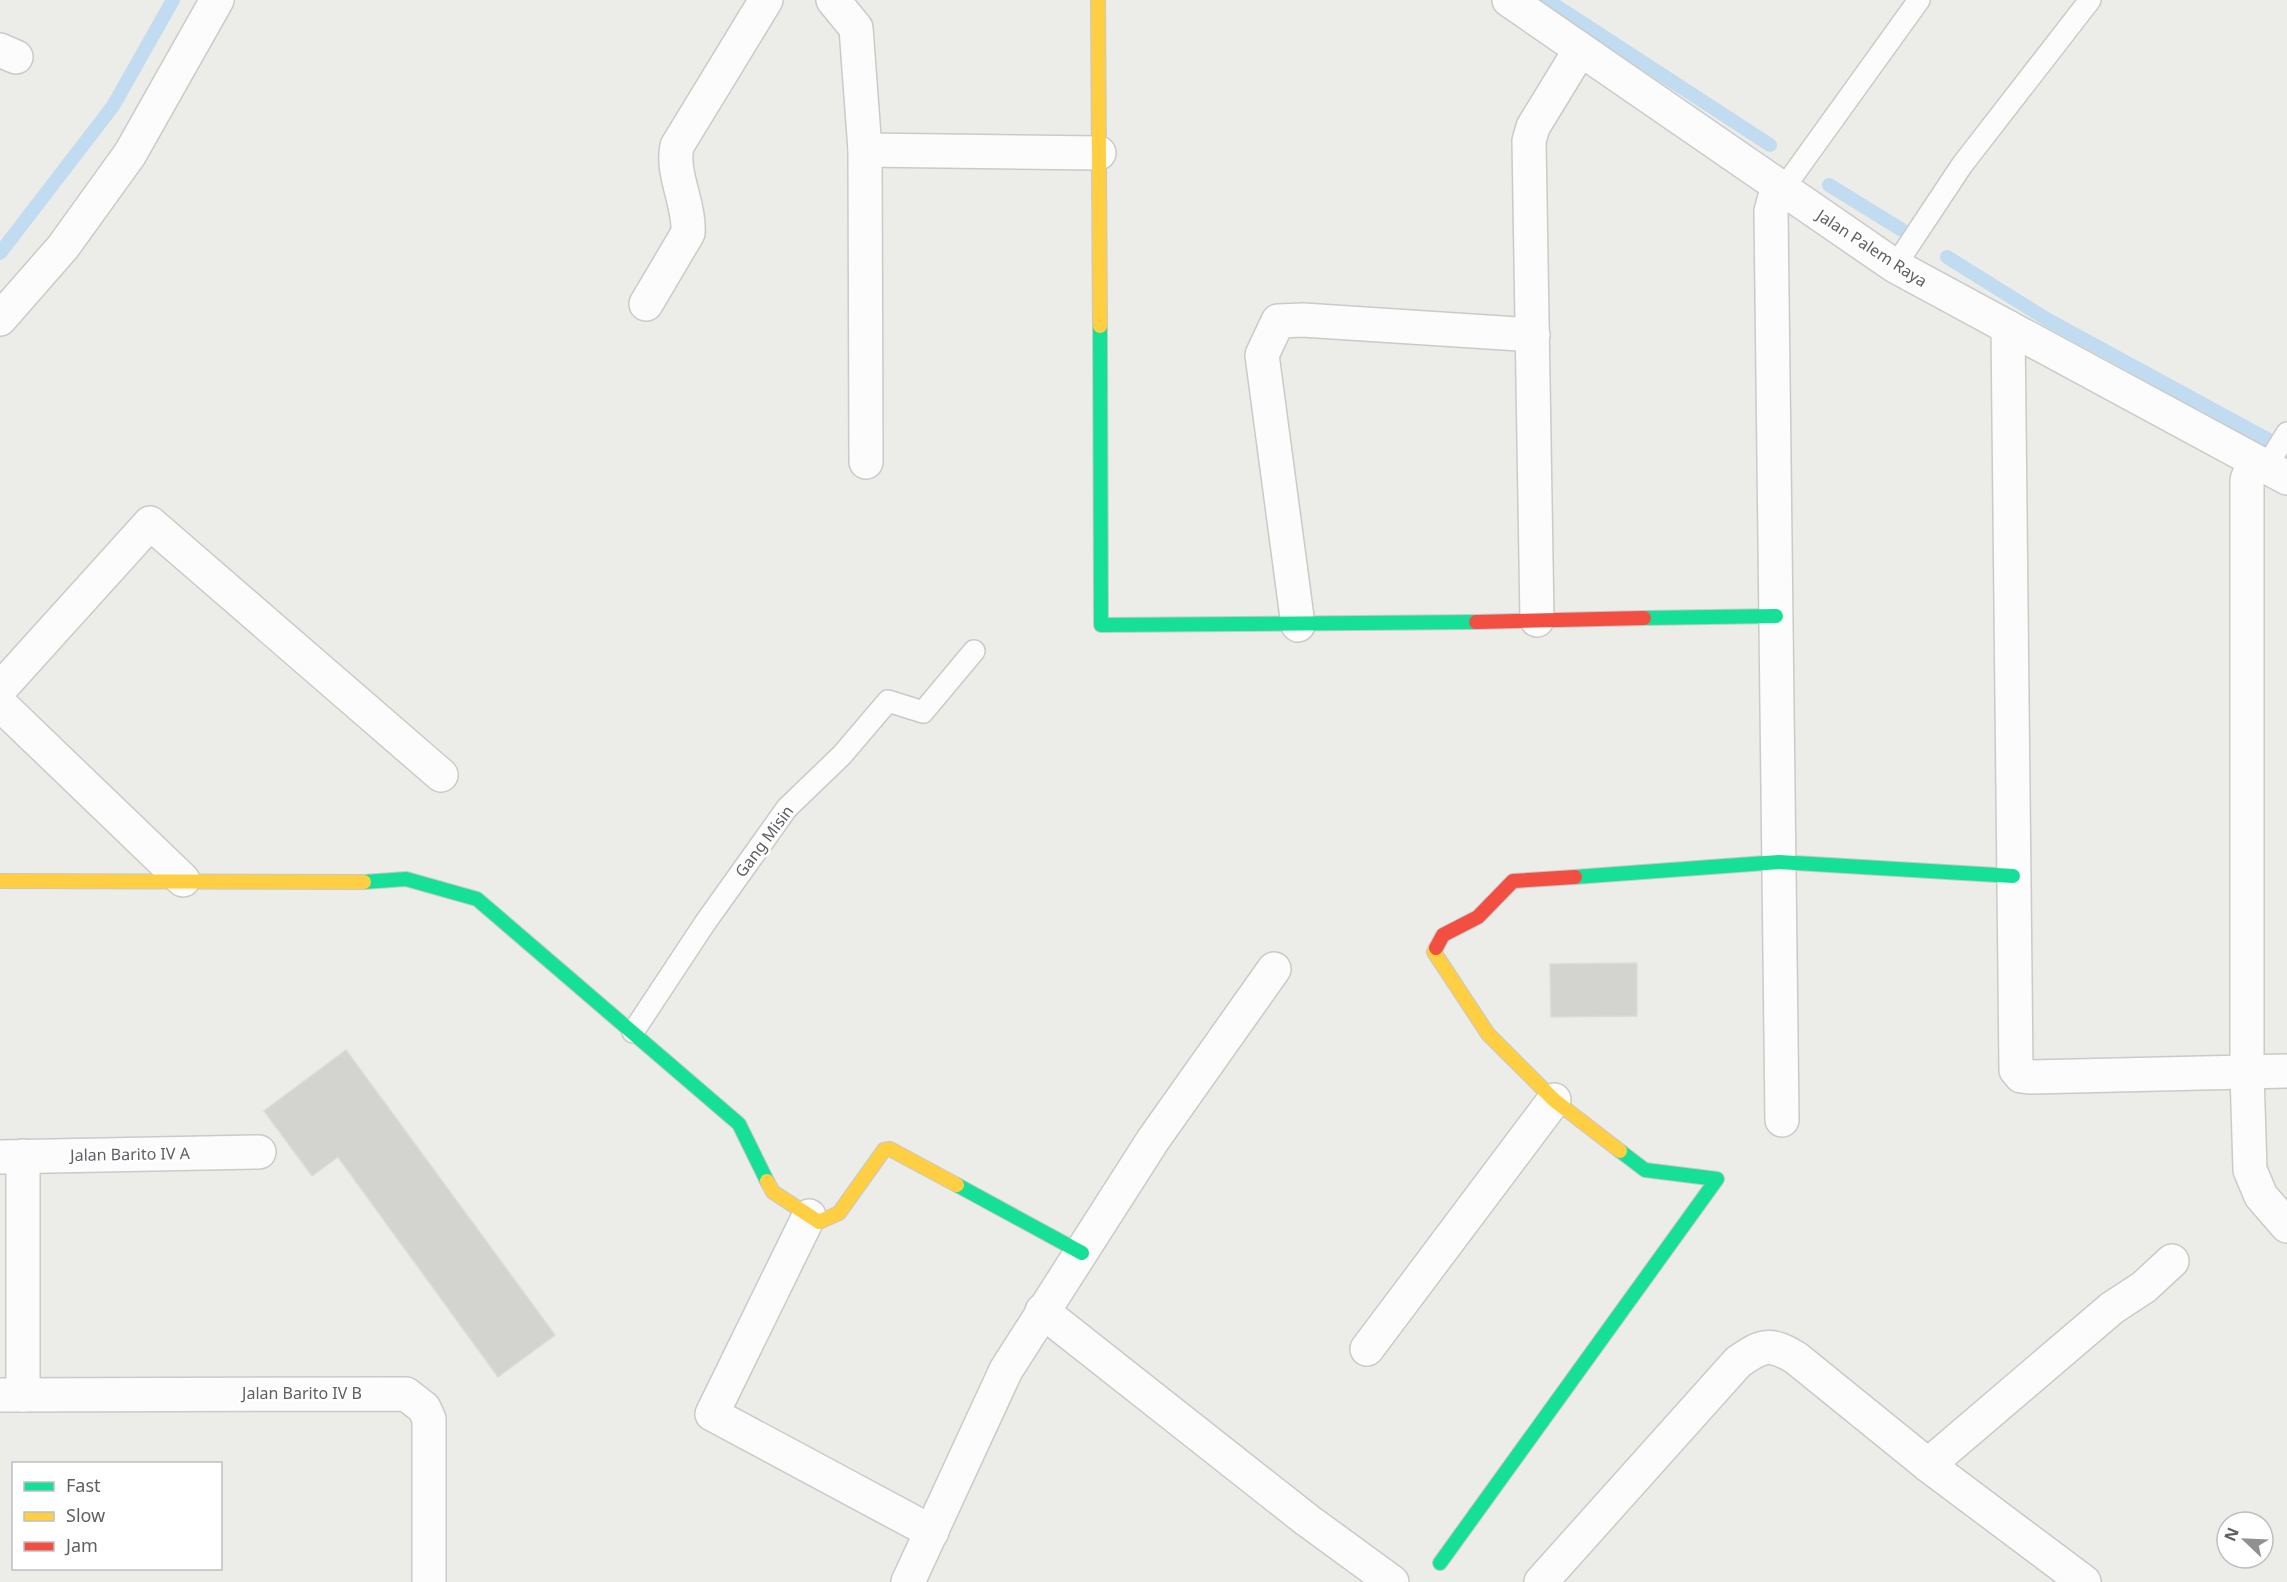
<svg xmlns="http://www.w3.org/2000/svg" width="2287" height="1582" font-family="'Noto Sans',sans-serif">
  <rect width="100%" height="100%" fill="#ecece8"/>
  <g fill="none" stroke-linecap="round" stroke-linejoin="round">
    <g stroke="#c1dbf1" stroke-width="14">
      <path d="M1547 0 1770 145"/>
      <path d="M1829 185 1902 230"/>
      <path d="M0 253 113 106 173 0"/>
      <path d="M1947 257 2048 320 2285 449"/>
    </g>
  </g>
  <g fill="#d3d3d0" stroke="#dcdbd7" stroke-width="1.5">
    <path d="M1637 963V1016L1551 1017 1550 964Z"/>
    <path d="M346 1050 555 1335 498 1377 338 1157 312 1176 264 1111Z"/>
  </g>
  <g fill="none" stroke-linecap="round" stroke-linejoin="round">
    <defs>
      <g id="lane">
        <path d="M1783 189 1919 0"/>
        <path d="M1895 266 1962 165 2090 0"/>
        <path d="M2266 467 2287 433"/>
        <path d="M633 1032 705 923 787 808 842 755 888 701 923 712 974 651"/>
      </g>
      <g id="street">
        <path d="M833 0 856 28 865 150 866 462"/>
        <path d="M1509 0 1895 266 2287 478"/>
        <path d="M0 50 16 57"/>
        <path d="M865 150 1099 153"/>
        <path d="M1778 186 1771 211 1782 1120"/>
        <path d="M646 304 688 233C690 204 671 174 677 146L766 0"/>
        <path d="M0 319 63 247 130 154 217 0"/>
        <path d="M2008 327 2016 1070 2021 1076 2029 1077 2287 1071"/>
        <path d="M2254 461 2247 480V1073L2250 1170 2261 1196 2287 1226"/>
        <path d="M1537 620 1529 141 1533 127 1580 50"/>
        <path d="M1298 625 1262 355 1278 321 1303 320 1533 335"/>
        <path d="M0 689 150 523 441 775"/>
        <path d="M0 704 183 880"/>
        <path d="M0 1157 259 1152"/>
        <path d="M809 1216 712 1414 932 1532"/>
        <path d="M1042 1311 1307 1520 1392 1582"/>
        <path d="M1367 1349 1554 1100"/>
        <path d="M0 1395 406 1394 424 1408 429 1419V1582"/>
        <path d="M23 1395V1156"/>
        <path d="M1928 1465 2112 1308 2144 1287 2172 1261"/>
        <path d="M908 1582 1006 1370 1153 1140 1274 969"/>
        <path d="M1541 1582 1738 1362C1762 1345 1770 1342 1796 1358L1928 1465 2084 1582"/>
      </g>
      <g id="fast">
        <path d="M1100 326 1101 625 1476 622"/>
        <path d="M1644 618 1776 616"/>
        <path d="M1575 877 1779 862 2013 876"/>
        <path d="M364 882 406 879 477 899 739 1124 767 1181"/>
        <path d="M957 1185 1082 1253"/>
        <path d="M1440 1563 1717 1179 1645 1170 1620 1151"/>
      </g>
      <g id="slow">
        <path d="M1098 0 1100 326"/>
        <path d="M0 881 364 882"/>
        <path d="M1436 948 1434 952 1488 1034 1554 1100 1620 1151"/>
        <path d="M767 1181 773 1192 819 1222 839 1213 884 1150 890 1149 957 1185"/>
      </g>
      <g id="jam">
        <path d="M1476 622 1644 618"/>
        <path d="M1436 948 1443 935 1478 917 1513 881 1575 877"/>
      </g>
    </defs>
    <use href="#lane" stroke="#cacac9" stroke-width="24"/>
    <use href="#street" stroke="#cacac9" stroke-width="36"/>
    <use href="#fast" stroke="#c8c8c8" stroke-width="16"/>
    <use href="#slow" stroke="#c8c8c8" stroke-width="16"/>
    <use href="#jam" stroke="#c8c8c8" stroke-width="16"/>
    <use href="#lane" stroke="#fcfcfc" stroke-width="21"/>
    <use href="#street" stroke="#fcfcfc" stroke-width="33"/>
    <use href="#fast" stroke="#16e098" stroke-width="14"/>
    <use href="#slow" stroke="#ffcf43" stroke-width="14"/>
    <use href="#jam" stroke="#f24e42" stroke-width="14"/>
  </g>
  <g text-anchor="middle" stroke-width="5" stroke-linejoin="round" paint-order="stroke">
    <g font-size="16" fill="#5e6064" stroke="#fff">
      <text transform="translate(1872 248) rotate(33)" y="6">Jalan Palem Raya</text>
      <text transform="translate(764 841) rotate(-53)" y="6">Gang Misin</text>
      <text transform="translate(130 1154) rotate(-1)" y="6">Jalan Barito IV A</text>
      <text x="302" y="1399">Jalan Barito IV B</text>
    </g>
  </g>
  <rect x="12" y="1462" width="210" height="108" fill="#ffffff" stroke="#bfbfc1" stroke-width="1.5"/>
  <rect x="24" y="1482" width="30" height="9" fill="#16e098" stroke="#bfbfc1" stroke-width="1.5"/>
  <text x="66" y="1492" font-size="18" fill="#5e6064">Fast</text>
  <rect x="24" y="1512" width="30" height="9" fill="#ffcf43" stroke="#bfbfc1" stroke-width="1.5"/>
  <text x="66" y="1522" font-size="18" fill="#5e6064">Slow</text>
  <rect x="24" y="1542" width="30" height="9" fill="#f24e42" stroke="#bfbfc1" stroke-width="1.5"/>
  <text x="66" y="1552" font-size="18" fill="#5e6064">Jam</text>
  <g transform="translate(2245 1540) rotate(293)"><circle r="28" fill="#ffffff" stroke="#bfbfc1" stroke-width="1.5"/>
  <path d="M0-4.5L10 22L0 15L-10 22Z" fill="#909192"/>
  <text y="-9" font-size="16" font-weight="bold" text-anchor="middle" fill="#5e6064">N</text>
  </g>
</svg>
